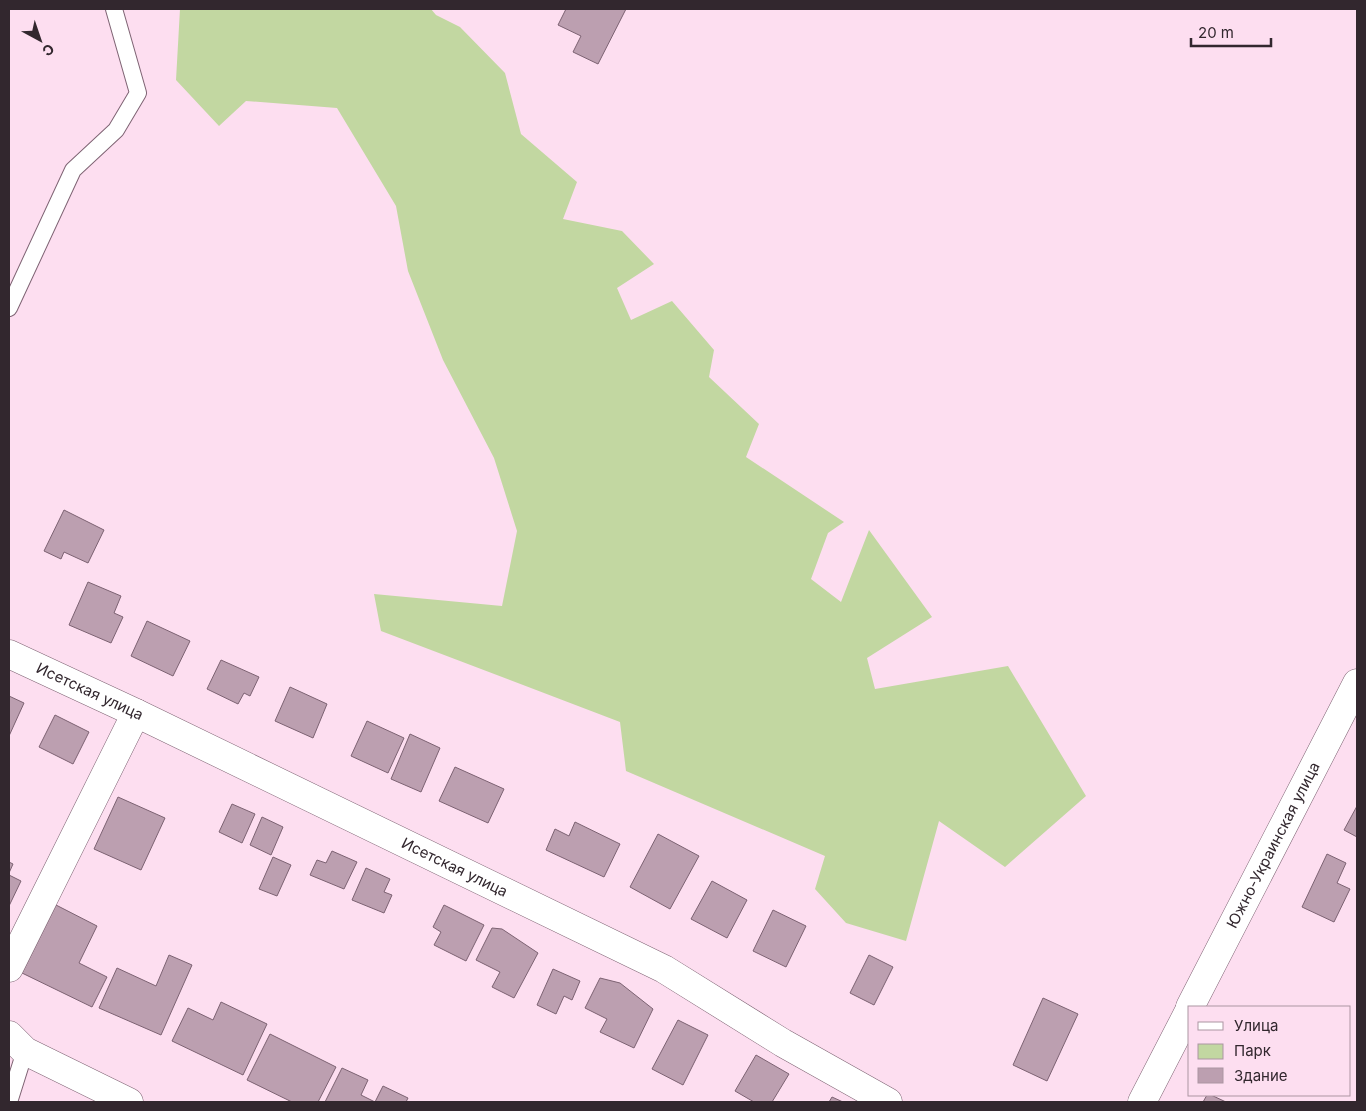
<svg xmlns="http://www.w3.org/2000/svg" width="1366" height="1111" font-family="Inter,sans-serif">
  <rect width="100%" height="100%" fill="#fddef0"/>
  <path fill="#c2d7a1" d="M180 9H431L436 15 460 27 505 73 521 134 577 182 563 219 622 231 654 264 617 288 631 320 672 301 714 350 709 377 759 424 746 457 844 522 828 533 811 579 841 602 869 530 932 617 867 658 875 689 1008 666 1086 796 1005 867 939 821 906 941 846 923 815 889 825 856 626 771 620 722 381 631 374 594 502 606 517 531 494 458 443 360 408 271 396 206 337 108 246 101 219 126 176 80Z"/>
  <g fill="#bc9fb0" stroke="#7c6272">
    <path d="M566 9H626L598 64 573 52 581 36 558 25Z"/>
    <path d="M64 510 104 530 88 563 64 552 61 559 44 551Z"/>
    <path d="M88 582 121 596 114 613 123 617 111 643 69 625Z"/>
    <path d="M147 621 190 641 173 676 131 656Z"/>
    <path d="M221 660 259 677 250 696 244 693 238 704 207 689Z"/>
    <path d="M290 687 327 704 313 738 275 721Z"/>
    <path d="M9 696 24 703 9 736Z"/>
    <path d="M55 715 89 732 73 764 39 747Z"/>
    <path d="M367 721 404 738 388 773 351 756Z"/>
    <path d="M410 734 440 748 421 792 391 779Z"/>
    <path d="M455 767 504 789 488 823 439 801Z"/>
    <path d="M118 797 165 818 141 870 94 849Z"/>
    <path d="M232 804 255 814 242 843 219 832Z"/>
    <path d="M1357 806V837L1344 830Z"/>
    <path d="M262 817 283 827 271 855 250 845Z"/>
    <path d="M575 822 620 844 604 877 546 850 555 829 569 836Z"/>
    <path d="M658 834 699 856 670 909 630 887Z"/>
    <path d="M332 851 357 862 344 889 310 875 317 860 326 863Z"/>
    <path d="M1327 854 1346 863 1337 883 1350 889 1334 922 1302 907Z"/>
    <path d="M273 857 291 865 277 896 259 889Z"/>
    <path d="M9 862 13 864 9 873Z"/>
    <path d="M366 868 390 879 384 892 392 895 384 913 352 900Z"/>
    <path d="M9 875 21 881 9 906Z"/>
    <path d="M712 881 747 900 727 938 691 919Z"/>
    <path d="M56 905 97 926 79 963 107 977 92 1007 22 973Z"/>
    <path d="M444 905 484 925 466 961 434 945 441 932 433 927Z"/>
    <path d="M773 910 806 926 786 967 753 951Z"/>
    <path d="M492 928 502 929 538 953 514 998 492 987 500 972 476 960Z"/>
    <path d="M169 955 192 965 161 1035 99 1008 117 968 156 986Z"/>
    <path d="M869 955 893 967 874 1005 850 993Z"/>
    <path d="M553 969 580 981 572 1000 564 996 556 1014 537 1005Z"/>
    <path d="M600 978 620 983 653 1009 634 1048 600 1032 607 1019 585 1008Z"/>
    <path d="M1043 998 1078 1014 1047 1081 1013 1065Z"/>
    <path d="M221 1002 267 1024 243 1075 172 1041 188 1008 213 1020Z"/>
    <path d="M678 1020 708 1035 683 1085 652 1069Z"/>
    <path d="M270 1034 336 1067 318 1102H292L247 1080Z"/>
    <path d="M756 1055 789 1074 772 1102H754L735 1091Z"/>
    <path d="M342 1068 368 1080 361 1095 375 1102 383 1086 408 1098 406 1102H325Z"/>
    <path d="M1207 1095H1211L1226 1102H1203Z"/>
    <path d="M832 1097 843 1102H829Z"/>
  </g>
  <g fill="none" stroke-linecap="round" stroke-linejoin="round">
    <defs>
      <g id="lane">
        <path d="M9 308 73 170 116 130 138 93 114 9"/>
        <path d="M9 1102 25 1051"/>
      </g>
      <g id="street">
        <path id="s1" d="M9 654 136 713 664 969 783 1043 888 1102"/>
        <path d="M9 968 136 713"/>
        <path id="s2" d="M1190 1007 1357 683"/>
        <path d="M9 1035 25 1051 129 1102"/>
        <path d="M1142 1102 1190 1009"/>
      </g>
    </defs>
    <use href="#lane" stroke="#7e6373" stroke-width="18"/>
    <use href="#street" stroke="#7e6373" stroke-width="29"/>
    <use href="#lane" stroke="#fff" stroke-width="16"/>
    <use href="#street" stroke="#fff" stroke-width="28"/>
  </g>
  <g text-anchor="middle" stroke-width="4" stroke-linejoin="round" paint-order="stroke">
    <g font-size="15" fill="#32272e" stroke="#fddef0">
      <text dy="5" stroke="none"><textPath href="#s1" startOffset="89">Исетская улица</textPath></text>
      <text dy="5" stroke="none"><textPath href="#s2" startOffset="182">Южно-Украинская улица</textPath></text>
      <text dy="5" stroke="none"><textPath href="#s1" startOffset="494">Исетская улица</textPath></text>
    </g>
  </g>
  <rect width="1366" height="1111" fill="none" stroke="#32272e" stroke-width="20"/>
  <rect x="1188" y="1006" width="162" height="90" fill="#fddef0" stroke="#ac95a2"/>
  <rect x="1198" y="1022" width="25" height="8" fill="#ffffff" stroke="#ac95a2"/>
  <text x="1234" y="1031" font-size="15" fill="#32272e">Улица</text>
  <rect x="1198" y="1044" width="25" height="15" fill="#c2d7a1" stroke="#ac95a2"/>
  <text x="1234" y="1056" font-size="15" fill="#32272e">Парк</text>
  <rect x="1198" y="1068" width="25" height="15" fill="#bc9fb0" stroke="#ac95a2"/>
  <text x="1234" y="1081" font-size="15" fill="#32272e">Здание</text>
  <g transform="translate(40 40) rotate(140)" stroke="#fddef0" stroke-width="4" paint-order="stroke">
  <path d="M0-4L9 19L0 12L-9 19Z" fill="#32272e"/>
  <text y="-8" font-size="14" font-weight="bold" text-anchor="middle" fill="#32272e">С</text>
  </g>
  <path d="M1191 38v8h80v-8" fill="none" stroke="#32272e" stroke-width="2.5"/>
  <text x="1198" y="38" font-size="15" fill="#32272e" stroke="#fddef0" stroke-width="4" paint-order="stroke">20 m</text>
</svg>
